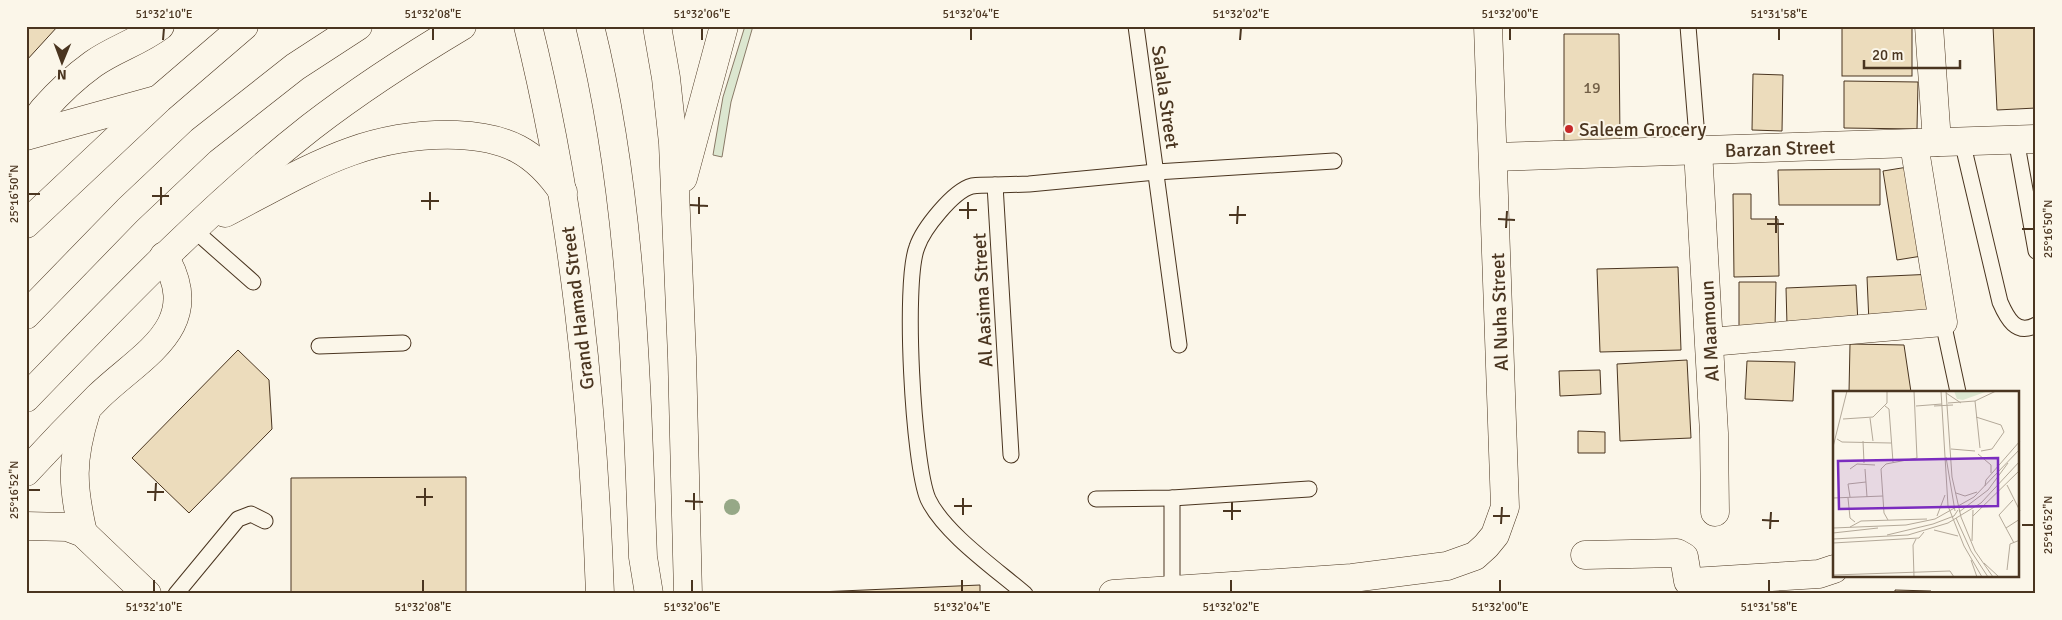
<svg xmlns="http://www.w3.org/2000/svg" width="2062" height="620" font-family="Signika,sans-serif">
  <rect width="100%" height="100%" fill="#fbf6e9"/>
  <path fill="#dce7d0" stroke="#887966" d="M745 26H753L731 102 722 157 713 155 723 97Z"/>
  <g fill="#ecdcbc" stroke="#4a3520">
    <path d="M26 26H58L26 61Z"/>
    <rect x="1842" y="26" width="70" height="50"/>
    <path d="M1993 26H2036V108L1997 110Z"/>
    <path d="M1564 34H1619L1620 141H1564Z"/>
    <path d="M1753 74 1783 75 1782 131 1752 130Z"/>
    <path d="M1844 81 1918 82 1917 129 1844 128Z"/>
    <path d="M1914 166 1928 255 1897 260 1883 171Z"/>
    <path d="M1880 169V205H1779L1778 170Z"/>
    <path d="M1733 194H1751V219H1778L1779 276 1734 277Z"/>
    <path d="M1678 267 1681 350 1600 352 1597 269Z"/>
    <path d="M1935 274 1937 321 1869 323 1867 277Z"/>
    <path d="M1739 282H1776L1775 329H1739Z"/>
    <path d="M1856 285 1858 323 1787 325 1786 288Z"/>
    <path d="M1850 344 1904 345 1911 392H1849Z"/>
    <path d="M238 350 269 380 272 429 189 513 132 458Z"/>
    <path d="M1687 360 1691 438 1620 441 1617 364Z"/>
    <path d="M1747 361 1795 362 1793 401 1745 399Z"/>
    <path d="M1600 370 1601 394 1560 396 1559 371Z"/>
    <path d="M1578 431 1605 432V453H1578Z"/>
    <path d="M466 477V594H291V478Z"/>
    <path d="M980 585V594H818V592Z"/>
    <path d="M1895 590 1931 591V594H1895Z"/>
  </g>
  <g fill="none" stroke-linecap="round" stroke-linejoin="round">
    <defs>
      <g id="lane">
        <path d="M1136 26 1179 345"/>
        <path d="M1688 26 1698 150"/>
        <path d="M2016 139 2036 251"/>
        <path d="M1962 141 2000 302C2007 318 2016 336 2036 325"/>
        <path d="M995 185C987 185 979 185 972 186 953 191 923 229 917 247 903 282 913 464 928 499 944 533 996 569 1025 594"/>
        <path d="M193 229 253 282"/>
        <path d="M1943 322 1958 392"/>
        <path d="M319 346 403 343"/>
        <path d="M1011 455 995 185 1029 184 1156 172 1334 161"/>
        <path d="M1096 499 1172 498 1309 489"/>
        <path d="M1172 590V498"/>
        <path d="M176 594 238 519 251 514 265 521"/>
      </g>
      <g id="street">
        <path d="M1929 26 1937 142"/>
        <path d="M26 133C34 125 38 116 44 109 59 92 75 77 93 64 114 49 139 42 160 26"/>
        <path d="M1698 150 1714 433 1715 512"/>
        <path d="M1494 157 2036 139"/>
        <path d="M1710 342 1943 322 1914 144"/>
        <path d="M26 472C50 446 74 421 98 397 141 355 206 327 164 256"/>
        <path d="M26 526 67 527 83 533 147 594"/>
        <path d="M83 533C72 485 71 460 86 412"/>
        <path d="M1585 555 1677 553 1684 557 1688 581 1692 582 1819 574 1834 569"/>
        <path d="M1113 594 1352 578 1447 566 1475 556 1486 546 1495 535 1505 507 1488 26"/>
      </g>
      <g id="primary">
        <path d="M528 26C574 212 593 403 600 594"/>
        <path d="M590 26C633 200 636 379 643 557L649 594"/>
        <path d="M657 26 666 78 673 143 682 357 688 594"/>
        <path d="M26 136 156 100"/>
        <path d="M683 178 724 26"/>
        <path d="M225 213C306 171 363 132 457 135 506 137 535 151 563 192"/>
        <path d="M26 224 159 99 244 26"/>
        <path d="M26 315 128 210 201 141 295 67 358 26"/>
        <path d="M26 398C118 303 208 208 311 127 359 90 410 57 462 26"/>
      </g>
    </defs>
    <use href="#lane" stroke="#4a3520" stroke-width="17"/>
    <use href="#street" stroke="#4a3520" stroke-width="29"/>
    <use href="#primary" stroke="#4a3520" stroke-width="29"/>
    <use href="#lane" stroke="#fbf6e9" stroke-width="15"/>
    <use href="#street" stroke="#fbf6e9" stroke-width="28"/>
    <use href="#primary" stroke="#fbf6e9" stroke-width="28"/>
  </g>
  <circle fill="#96a887" cx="732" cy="507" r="8"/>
  <path fill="none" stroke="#4a3520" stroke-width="2" d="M163 40 164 28M433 40V28M702 40V28M971 40V28M1240 40 1241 28M1510 40V28M1779 40V28M28 194H40M152 196H169M421 201H439M161 205V187M690 205 708 206M430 210V192M959 210H977M699 214V197M1229 215H1246M968 219V202M1498 219 1515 220M1237 224 1238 206M1767 224H1784M1506 228 1507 211M2022 229H2034M1776 233V216M28 490H40M147 492H164M416 497H433M155 501 156 483M685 501 703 502M425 506V488M954 506H972M694 510V493M1223 511H1241M963 515V498M1493 516H1510M1232 520V502M1762 520 1779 521M1501 524 1502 507M2022 525H2034M1770 529 1771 512M154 592V580M423 592V580M692 592V580M962 592V580M1231 592V580M1500 592V580M1769 592V580"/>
  <circle fill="#c62828" stroke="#fbf6e9" stroke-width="2" cx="1569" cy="129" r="5"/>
  <g text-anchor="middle" stroke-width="4" stroke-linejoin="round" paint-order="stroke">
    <g font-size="16" fill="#725f47">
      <text x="1592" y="93">19</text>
    </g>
    <g font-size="19" fill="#4a3520" stroke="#fbf6e9">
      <text transform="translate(1166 97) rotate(82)" y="7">Salala Street</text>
      <text transform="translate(1780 148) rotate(-2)" y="7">Barzan Street</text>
      <text transform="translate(982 300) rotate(-93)" y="7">Al Aasima Street</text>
      <text transform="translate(577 308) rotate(-97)" y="7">Grand Hamad Street</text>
      <text transform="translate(1499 312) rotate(-92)" y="7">Al Nuha Street</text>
      <text transform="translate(1709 331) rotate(-93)" y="7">Al Maamoun</text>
    </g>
    <g font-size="19" fill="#4a3520" stroke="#fbf6e9" text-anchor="start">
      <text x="1579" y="136">Saleem Grocery</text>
    </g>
  </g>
  <g transform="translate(1833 391)">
    <rect width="186" height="186" fill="#fbf6e9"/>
    <path d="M121 0H155L130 9 124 8Z" fill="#dce7d0"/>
    <path fill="none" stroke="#b4a999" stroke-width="1" d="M108 0 115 115 131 155 149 186M113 0 119 86 128 126 142 160 160 186M113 2 128 12M142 10 147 57M115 12 142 10 163 0M52 15 56 18 60 71M83 15 109 13M101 15 120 14M143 26 168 34 171 41 159 58 148 60M37 27 40 50M10 28 40 26 54 12V0M4 48 9 51 58 52M30 50 31 72M0 56 14 0M118 58 142 60M145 63 158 74V82M113 66 122 120M17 78 24 73 42 74M32 78 34 106M174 94 187 120M152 95 153 89 187 50M123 102 132 105 144 101M17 106 15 93 33 91M0 107 50 105M15 107 17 127 22 131M180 109 166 124 181 152M126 121 155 99 175 72M104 125 112 104M140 125 187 79M123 127 138 160 155 186M55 129 51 122 48 78 53 73 84 67 81 0M17 136 28 130 94 128M0 137 73 134 102 128 141 106 187 58M173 137 187 128M101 139 125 145M0 142 45 137M54 144 100 133 121 125 125 119M0 148 75 144 115 132 148 112 187 70M139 150 140 119M0 152 86 147 91 141M138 169 144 186M151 172 166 186M174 179 177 153 187 149M0 184 117 180 121 186M81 186 80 154 83 148"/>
    <path fill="#7b2cbf" fill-opacity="0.15" stroke="#7b2cbf" stroke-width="2.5" d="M165 67V115L6 118 5 70Z"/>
    <rect width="186" height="186" fill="none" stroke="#4a3520" stroke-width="2.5"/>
  </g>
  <rect width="2062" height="620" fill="none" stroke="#fbf6e9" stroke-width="55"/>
  <g transform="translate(62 62) rotate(181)" stroke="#fbf6e9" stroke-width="4" paint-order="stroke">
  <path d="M0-4L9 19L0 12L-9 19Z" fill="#4a3520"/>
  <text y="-8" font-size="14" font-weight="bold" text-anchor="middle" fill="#4a3520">N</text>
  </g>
  <path d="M1864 60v8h96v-8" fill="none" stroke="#4a3520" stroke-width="2.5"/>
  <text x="1872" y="60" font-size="15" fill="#4a3520" stroke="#fbf6e9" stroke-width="4" paint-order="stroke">20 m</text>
  <rect x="28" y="28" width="2006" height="564" fill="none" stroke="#4a3520" stroke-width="2"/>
  <g font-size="12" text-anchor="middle" fill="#4a3520">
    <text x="164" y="18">51°32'10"E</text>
    <text x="433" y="18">51°32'08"E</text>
    <text x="702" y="18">51°32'06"E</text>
    <text x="971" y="18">51°32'04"E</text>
    <text x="1241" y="18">51°32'02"E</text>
    <text x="1510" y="18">51°32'00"E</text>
    <text x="1779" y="18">51°31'58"E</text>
    <text transform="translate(14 194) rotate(-90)" y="4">25°16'50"N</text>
    <text transform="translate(2048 229) rotate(-90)" y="4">25°16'50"N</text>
    <text transform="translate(14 490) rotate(-90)" y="4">25°16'52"N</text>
    <text transform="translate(2048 525) rotate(-90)" y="4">25°16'52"N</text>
    <text x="154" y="611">51°32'10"E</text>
    <text x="423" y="611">51°32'08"E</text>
    <text x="692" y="611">51°32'06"E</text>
    <text x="962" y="611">51°32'04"E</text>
    <text x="1231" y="611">51°32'02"E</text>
    <text x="1500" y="611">51°32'00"E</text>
    <text x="1769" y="611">51°31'58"E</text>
  </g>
</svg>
